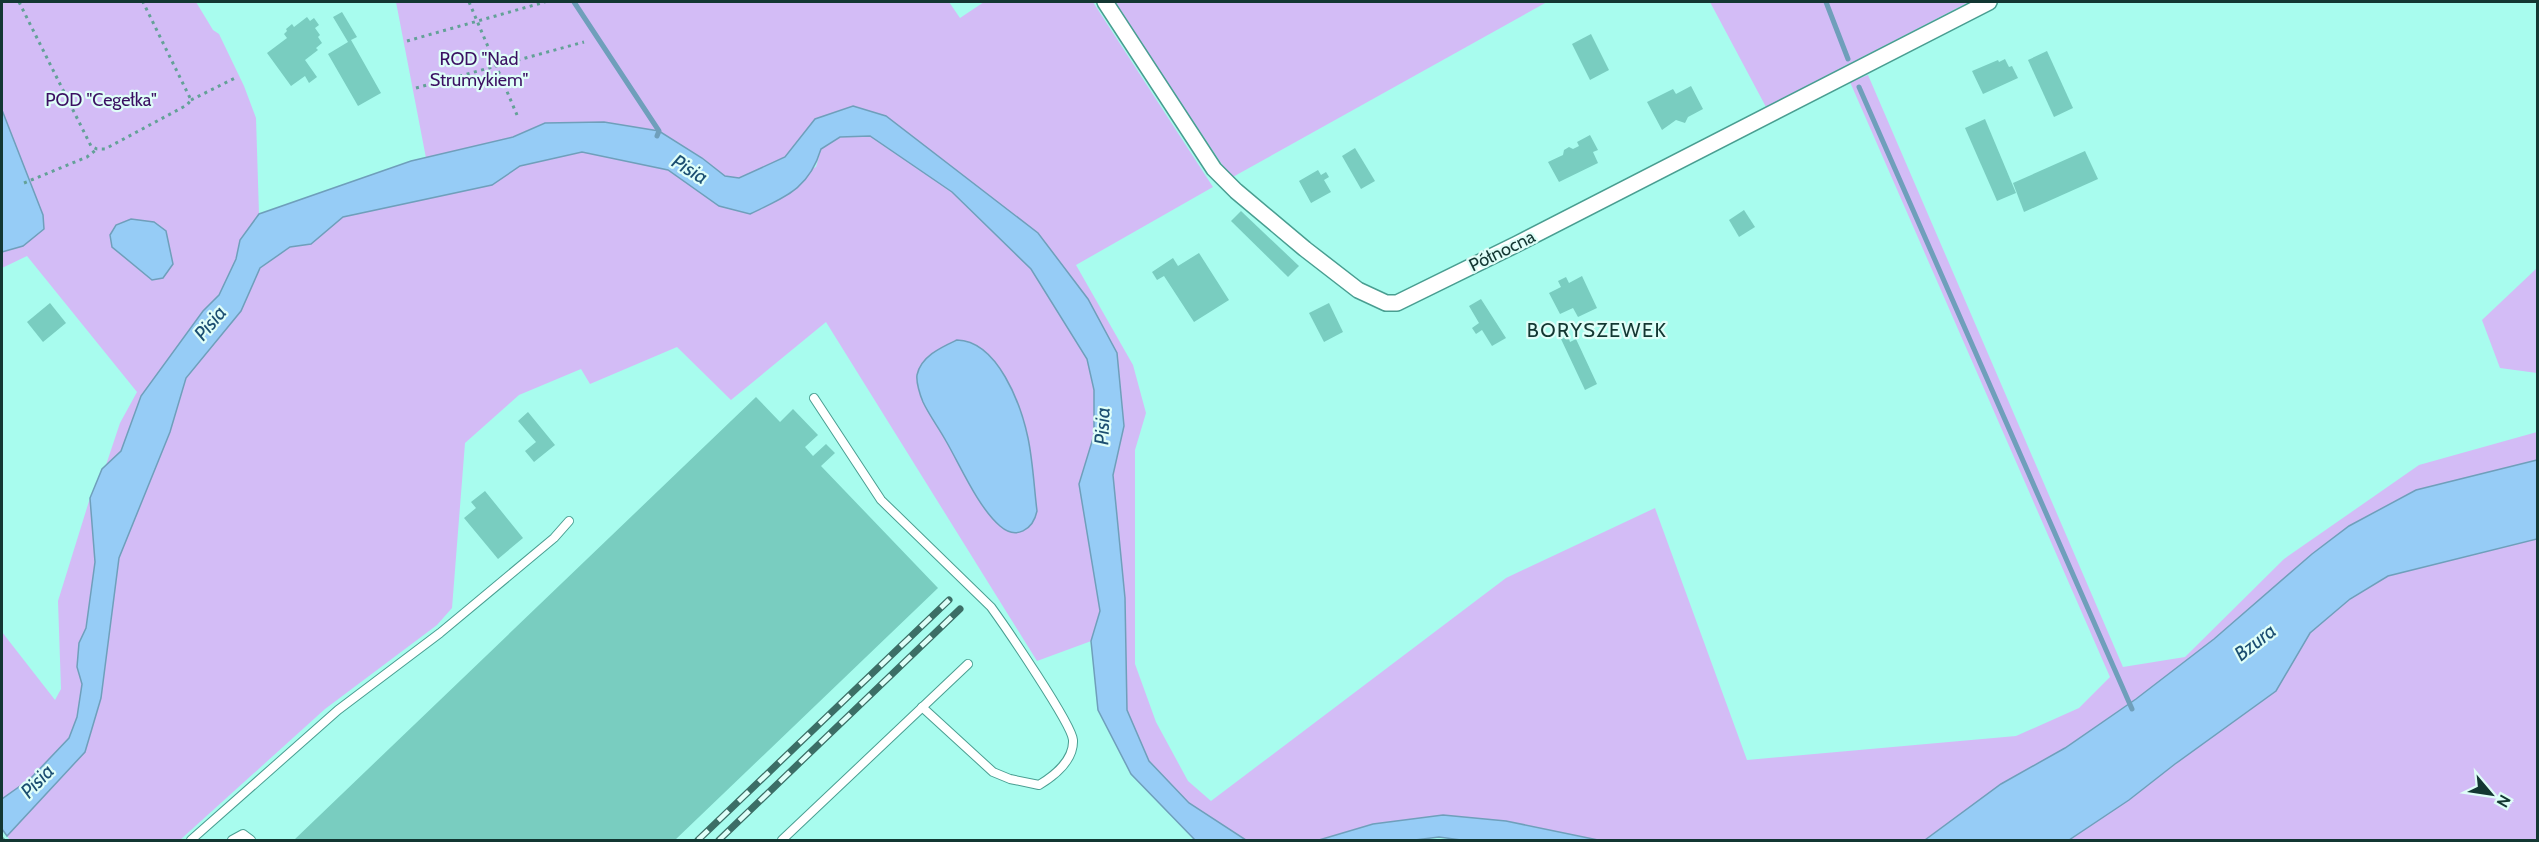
<svg xmlns="http://www.w3.org/2000/svg" width="2539" height="842" font-family="Cabin,sans-serif">
  <rect width="100%" height="100%" fill="#a8fcee"/>
  <g fill="#d3bcf6">
    <path d="M2 2H196L213 30 219 34 244 86 256 118 259 214 240 240 236 259 219 295 203 311 141 396 121 451 106 465 120 423 137 392 27 256 2 268Z"/>
    <path d="M396 2H949L960 18 984 2H1093L1213 187 1076 265 1133 365 1146 413 1135 450V664L1156 722 1188 781 1211 801 1506 578 1655 508 1747 760 2016 736 2079 708 2110 677 1850 82 1868 75 2123 667 2185 657 2284 559 2419 465 2537 432V460L2416 490 2349 526 2214 639 2136 699 2065 748 2001 784 1925 840H1598L1506 821 1443 815 1373 824 1319 840H1246L1189 803 1149 761 1127 710 1125 598 1113 475 1124 426 1117 353 886 116 853 106 815 119 785 157 739 178 725 176 702 158 659 131 545 123 513 137 426 158Z"/>
    <path d="M1114 2H1547L1231 178Z"/>
    <path d="M1710 2H1969L1766 107Z"/>
    <path d="M870 136 952 192 1031 269 1087 359 1094 390V436L1079 484 1100 611 1094 640 1037 661 826 322 731 400 677 347 590 384 581 369 519 395 465 443 452 608 437 625 325 709 180 840H10L7 836 85 752 101 698 119 558 170 432 186 378 241 311 260 268 290 247 311 244 342 217 492 185 520 166 582 152 668 170 719 206 816 167 821 149 840 137Z"/>
    <path d="M2537 268V373L2500 368 2482 320Z"/>
    <path d="M90 498 95 562 86 628 79 643 77 667 82 684 77 717 69 738 30 779 2 800V632L55 700 61 689 58 601Z"/>
    <path d="M2537 539V840H2069L2129 800 2175 764 2276 691 2310 633 2350 599 2388 576Z"/>
  </g>
  <g fill="#96ccf6" stroke="#6f9fbb" stroke-width="1.5">
    <path d="M853 106 886 116 1038 233 1088 299 1117 353 1124 426 1113 475 1125 598 1127 710 1149 761 1189 803 1246 840H1195L1131 774 1098 710 1091 641 1100 611 1079 484 1094 435V390L1087 359 1031 269 952 192 870 136 840 137 821 149C809 189 785 197 750 214L719 206 668 170 582 152 520 166 492 185 343 217 311 244 290 247 260 268 241 311 186 378 170 432 119 558 101 698 85 752 7 836 2 829V799L30 779 69 738 77 717 82 684 77 667 79 643 86 628 95 562 90 498 102 469 121 451 141 396 203 311 219 295 236 259 240 240 259 214 411 161 513 137 545 123 604 122 659 131 702 158 725 176 739 178 785 157 815 119Z"/>
    <path d="M2 110 43 215 44 229 23 246 2 252Z"/>
    <path d="M131 219 154 222 166 231 173 264 163 278 152 280 112 247 110 235 116 225Z"/>
    <path d="M957 340C998 341 1021 405 1028 438 1033 462 1034 487 1037 511 1033 530 1016 540 1000 526 978 507 961 467 946 441 939 428 929 415 923 402 920 395 916 382 917 375 921 356 942 347 957 340Z"/>
    <path d="M2537 460V539L2388 576 2350 599 2310 633 2276 691 2175 764 2129 800 2069 840H1925L2001 784 2065 748 2136 699 2214 639 2312 554 2349 526 2416 490Z"/>
    <path d="M1443 815 1506 821 1598 840H1461L1439 837 1415 840H1319L1373 824Z"/>
  </g>
  <g fill="none" stroke-linecap="round" stroke-linejoin="round">
    <g stroke="#6f9fbb" stroke-width="5">
      <path d="M574 2 659 131 657 136"/>
      <path d="M1826 2 1848 59"/>
      <path d="M1859 87 2132 709"/>
    </g>
  </g>
  <g fill="#79cdc0">
    <path d="M342 12 357 37 351 40 381 93 358 106 328 54 348 42 333 17Z"/>
    <path d="M307 17 310 21 314 18 319 25 315 28 320 35 318 37 322 43 316 48 318 50 305 60 317 77 309 83 305 76 291 86 267 53 287 38 284 34 287 31 286 29 292 24 294 27Z"/>
    <path d="M1591 34 1609 70 1590 80 1572 44Z"/>
    <path d="M2047 51 2073 108 2054 117 2028 60Z"/>
    <path d="M2005 59 2009 67 2012 66 2018 78 1983 94 1972 71 1998 60 1999 62Z"/>
    <path d="M1691 86 1703 109 1688 117 1685 123 1676 120 1662 130 1647 102 1673 89 1676 94Z"/>
    <path d="M1985 119 2016 193 1997 201 1965 128Z"/>
    <path d="M1590 135 1598 150 1593 152 1598 163 1559 182 1548 162 1563 155 1564 150 1569 147 1573 149 1579 146 1577 142Z"/>
    <path d="M1355 148 1375 181 1361 189 1342 156Z"/>
    <path d="M2085 151 2098 179 2024 212 2013 183Z"/>
    <path d="M1318 170 1321 175 1326 172 1329 177 1324 180 1331 192 1311 203 1299 181Z"/>
    <path d="M1744 210 1755 227 1739 237 1729 220Z"/>
    <path d="M1241 211 1299 266 1288 277 1231 221Z"/>
    <path d="M1199 253 1229 300 1194 322 1164 276 1157 280 1152 272 1173 258 1178 266Z"/>
    <path d="M1582 276 1597 308 1578 317 1573 308 1560 314 1549 293 1561 287 1558 281 1566 277 1569 283Z"/>
    <path d="M1481 299 1506 338 1492 346 1482 330 1476 334 1472 328 1479 323 1469 306Z"/>
    <path d="M50 303 66 323 43 342 27 322Z"/>
    <path d="M1329 303 1343 332 1324 342 1309 313Z"/>
    <path d="M1568 336 1570 342 1576 339 1597 384 1585 390 1561 339Z"/>
    <path d="M756 397 780 422 793 409 818 435 805 447 813 456 826 444 835 453 821 466 938 588 675 840H294Z"/>
    <path d="M528 412 555 445 534 462 525 451 536 442 518 421Z"/>
    <path d="M485 491 523 538 498 559 464 518 476 508 471 502Z"/>
  </g>
  <g fill="none" stroke-linecap="round" stroke-linejoin="round">
    <defs>
      <g id="service">
        <path d="M814 398 881 500 991 607C1004 625 1072 724 1073 740 1074 760 1054 776 1039 785L1010 779 993 772 922 707"/>
        <path d="M191 840 338 710 440 633 554 538 569 521"/>
        <path d="M232 840 243 834 251 840"/>
        <path d="M782 840 968 664"/>
      </g>
      <path id="minor" d="M1105 2 1214 169 1236 191 1305 249 1358 290 1386 303H1397L1517 244 1989 2"/>
    </defs>
    <use href="#service" stroke="#499e91" stroke-width="10"/>
    <use href="#minor" stroke="#499e91" stroke-width="18"/>
    <g stroke="#63a197" stroke-width="3" stroke-dasharray="3 4.5" stroke-linecap="butt">
      <path d="M19 2 91 146 97 149H105L187 105 191 100 143 2"/>
      <path d="M469 2 517 115"/>
      <path d="M407 41 545 2"/>
      <path d="M416 88 584 42"/>
      <path d="M191 100 237 77"/>
      <path d="M24 183 87 157 97 149"/>
      <path d="M2 838 4 840"/>
    </g>
    <use href="#service" stroke="#fff" stroke-width="8"/>
    <use href="#minor" stroke="#fff" stroke-width="15"/>
    <defs>
      <g id="rail">
        <path d="M698 840 949 600"/>
        <path d="M719 840 960 609"/>
      </g>
    </defs>
    <use href="#rail" stroke="#3c6e66" stroke-width="7"/>
    <use href="#rail" stroke="#dffef8" stroke-width="4.5" stroke-dasharray="14" stroke-linecap="butt"/>
  </g>
  <g text-anchor="middle" stroke-width="4.5" stroke-linejoin="round" paint-order="stroke">
    <g font-size="18" fill="#3b1062" stroke="#dffef8">
      <text x="479" y="65">ROD "Nad<tspan x="479" dy="21">Strumykiem"</tspan></text>
      <text x="101" y="106">POD "Cegełka"</text>
    </g>
    <g font-size="18" fill="#133732" stroke="#dffef8">
      <text transform="translate(1502 251) rotate(-26)" y="6">Północna</text>
    </g>
    <g font-size="20" font-style="italic" fill="#1b4e71" stroke="#dffef8">
      <text transform="translate(690 169) rotate(31)" y="7">Pisia</text>
      <text transform="translate(210 323) rotate(-50)" y="7">Pisia</text>
      <text transform="translate(1102 426) rotate(-88)" y="7">Pisia</text>
      <text transform="translate(2255 642) rotate(-38)" y="7">Bzura</text>
      <text transform="translate(37 781) rotate(-46)" y="7">Pisia</text>
    </g>
    <g font-size="20" letter-spacing="1.5" fill="#133732" stroke="#dffef8">
      <text x="1597" y="337">BORYSZEWEK</text>
    </g>
  </g>
  <rect width="2539" height="842" fill="none" stroke="#133732" stroke-width="6"/>
  <g transform="translate(2491 794) rotate(119)" stroke="#dffef8" stroke-width="4.5" paint-order="stroke">
  <path d="M0-4.5L10 22L0 15L-10 22Z" fill="#133732"/>
  <text y="-9" font-size="16" font-weight="bold" text-anchor="middle" fill="#133732">N</text>
  </g>
</svg>
